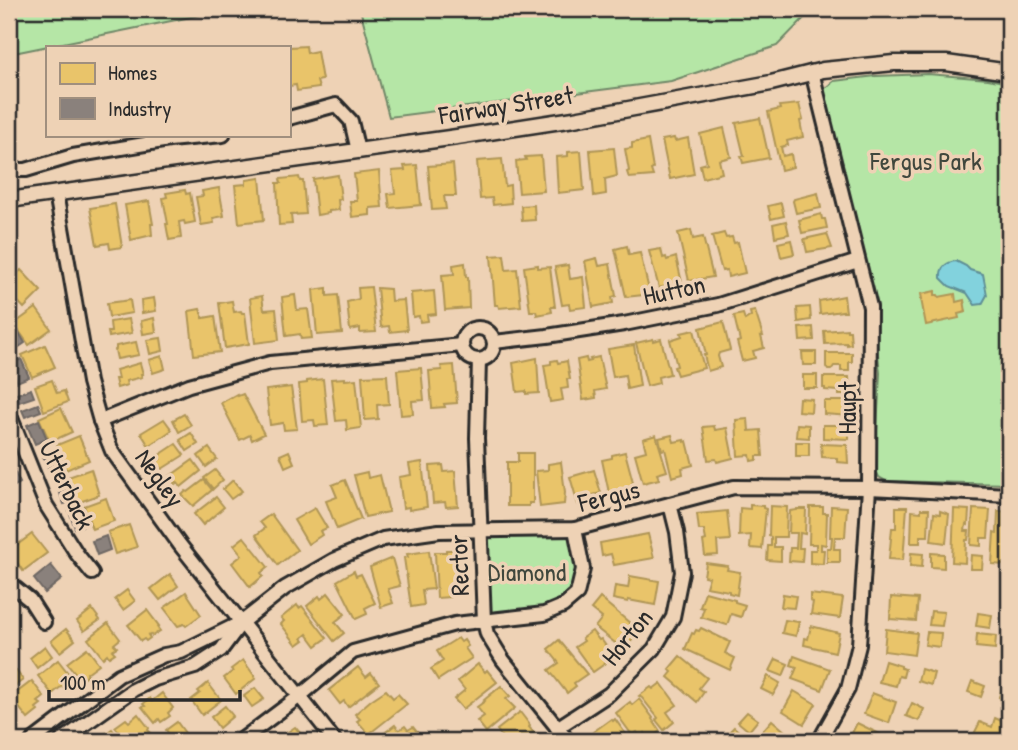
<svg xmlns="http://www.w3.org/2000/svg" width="1018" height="750" font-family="'Patrick Hand',sans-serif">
  <rect width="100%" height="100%" fill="#eed2b5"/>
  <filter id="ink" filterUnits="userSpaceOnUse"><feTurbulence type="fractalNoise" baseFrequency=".0143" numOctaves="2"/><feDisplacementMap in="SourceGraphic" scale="14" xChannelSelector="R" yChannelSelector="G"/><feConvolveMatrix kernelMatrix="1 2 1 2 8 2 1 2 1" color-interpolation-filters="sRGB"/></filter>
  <g filter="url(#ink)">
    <g fill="#b5e6a6" stroke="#708868" stroke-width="2">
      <path d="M9 9H230L9 54Z"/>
      <path d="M360 9H813L777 46 671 81 389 117Z"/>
      <path d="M928 74 988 79 1009 83V484L886 481 879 477 875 469 880 373 870 280 824 93 825 88 834 81 876 76Z"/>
      <path d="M574 530 581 569 575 593 562 605 485 620 481 531Z"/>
    </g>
    <path fill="#82d2dd" stroke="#5f8f96" stroke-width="2" d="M956 261 966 266 970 270 983 274 987 295 982 304 975 305 967 293 949 286 941 278C940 267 947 262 956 261Z"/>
    <g fill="#e9c46a" stroke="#b09657" stroke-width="2">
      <path d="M306 46 307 53 317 51 322 80 317 81 319 88 297 91 296 85 289 86V47Z"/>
      <path d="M799 104 803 120 800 121 803 137 787 141 788 145 781 147 783 156 791 154 793 167 781 170 768 112 780 109 779 106Z"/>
      <path d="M760 118 769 158 743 163 741 156H744L736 123Z"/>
      <path d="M724 128 731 157 719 160 722 173 703 178 700 165 707 163 700 134Z"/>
      <path d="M674 138 675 141 688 138 694 174 670 179 662 140Z"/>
      <path d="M648 140 653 169 651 170 653 176 629 178 627 172 629 171 625 149 632 148V143Z"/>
      <path d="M614 148 617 176 605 179 606 194 594 196 590 150Z"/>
      <path d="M581 151 584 190 558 193 556 157 568 156V152Z"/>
      <path d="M541 156 544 191 519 193 516 161 526 160 525 157Z"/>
      <path d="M502 159 505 186 510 185 511 203 493 205 492 198 480 199 477 161Z"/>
      <path d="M453 164 456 196H444L446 209 432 210 428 166Z"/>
      <path d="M417 165 421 205 390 208 388 194 395 193 392 171 405 170 404 166Z"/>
      <path d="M379 171 382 207 370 208V215L352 217 350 201H357L354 174Z"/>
      <path d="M338 175 341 199 338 200 339 210 329 211V213L317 215 313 179Z"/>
      <path d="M299 177 300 181H303L306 214 291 215 292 224 279 225 277 183H281L280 179Z"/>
      <path d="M260 178 264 220 239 223 235 185 246 184V180Z"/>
      <path d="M219 188 224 216 213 218 214 223 201 225 196 197 203 196 202 191Z"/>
      <path d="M185 190 186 194 190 193 195 222 185 224 184 221 179 222 181 238 169 240 166 224H168L163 198 167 197 166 193Z"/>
      <path d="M818 193 821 208 796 213 793 201 794 199Z"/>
      <path d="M149 201 153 224H151L152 235 131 240 125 205Z"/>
      <path d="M781 203 784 216 771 219 768 206Z"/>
      <path d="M115 204 122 247 110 249 109 243 97 245 90 208Z"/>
      <path d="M534 205 535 220 522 221 521 206Z"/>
      <path d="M821 214 822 219H825L827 228 802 233 799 220Z"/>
      <path d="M786 221 789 234 775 237 773 224Z"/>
      <path d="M691 230 693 239 703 237 713 277 689 281 678 233Z"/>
      <path d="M724 233 726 238 732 237 734 243 738 242 745 273 728 277 727 270 722 271 712 236Z"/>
      <path d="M827 234 832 248 807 252 804 239Z"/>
      <path d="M791 240 794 254 781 257 778 243Z"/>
      <path d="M627 246 629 255 640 253 649 290 643 291V295L626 297 615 249Z"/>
      <path d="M661 249 663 258 666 257 667 260 676 257 683 287 673 289 671 285 659 288 649 251Z"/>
      <path d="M504 255 506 270 517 269 521 306 499 308 498 305H495L491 256Z"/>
      <path d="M597 258 599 266 610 264 616 296 612 297 613 303 593 307 585 261Z"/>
      <path d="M465 263 466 277H468L469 308 445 310 442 275 454 274 453 265Z"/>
      <path d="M538 265V268L550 267 555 307H551L552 312 537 315 536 311H530L524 267Z"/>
      <path d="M568 265 570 279 583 277 586 307 570 309 569 304 562 305 555 267Z"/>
      <path d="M21 270 41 291 24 308 9 292V281Z"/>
      <path d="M371 287 376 332 360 333V328L350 330 347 302 359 299 358 288Z"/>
      <path d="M327 288V296L338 295 342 333 317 335 313 290Z"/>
      <path d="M377 288 390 289 391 301 404 300 407 330 390 332 389 326 381 327Z"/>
      <path d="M434 291 436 314 427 315 428 321 420 322 419 316 413 317 411 293Z"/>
      <path d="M935 291V295H938L939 297 955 294 956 302 964 300 966 312 958 314 959 318 926 325 921 299H922L921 294Z"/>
      <path d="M295 295 297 310 308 309 312 338 301 339 300 334 286 336 282 297Z"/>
      <path d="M262 296 264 310 276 309 279 340 255 343 250 298Z"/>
      <path d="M844 296 846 312H843V311L820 314 819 301Z"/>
      <path d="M154 298 156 311 142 313 141 300Z"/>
      <path d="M130 300 132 313 109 317 107 303Z"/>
      <path d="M232 301 234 312 241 311 242 313H245L249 344 225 348 219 303Z"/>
      <path d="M810 307 811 320 798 322 797 308Z"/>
      <path d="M36 308 51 329 29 345 14 324Z"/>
      <path d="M200 309 203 318 215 316 220 352 194 355 189 311Z"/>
      <path d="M755 311 763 336H761L764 348 753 351 755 358 742 361 737 342 740 341 734 316 743 314 745 320 751 316 750 312Z"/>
      <path d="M154 318 156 332 143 334 141 321Z"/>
      <path d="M129 319 132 333 109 337 108 332H111L110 322Z"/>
      <path d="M723 322 730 350 719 353 718 356 721 367 708 371 704 355H706L700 328Z"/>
      <path d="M813 327 814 340 800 341 799 328Z"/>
      <path d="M847 329V331H850L851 344 847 345V343L825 344 824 331Z"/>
      <path d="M694 330 704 368 677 375 674 367 677 366 670 340 682 336 681 333Z"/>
      <path d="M161 338 163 351 150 354 147 340Z"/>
      <path d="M653 339V341L661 339 670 374 658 377 659 383 647 386 636 343Z"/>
      <path d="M136 342 139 355 117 359 115 350 116 349V346Z"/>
      <path d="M45 345 55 367 32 377 22 355Z"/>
      <path d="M634 345 640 386 627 389 625 375 613 377 608 349Z"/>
      <path d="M802 352H816V365H803Z"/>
      <path d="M826 353H852V362H849V371H841V366H834L831 370H828L826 367Z"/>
      <path d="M162 356 165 369 153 373 149 360Z"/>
      <path d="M599 357 606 389 595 391 596 398 583 400 577 360 586 358 587 362 591 361 590 359Z"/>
      <path d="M537 358 539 393 526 394V391L517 392 513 363Z"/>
      <path d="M557 360 558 363 567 361 570 379H567L568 388 561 389 563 400 550 402 544 365 551 364V361Z"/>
      <path d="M140 363 143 374H141L142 377 126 381 127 385 117 388 115 379H118L116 370Z"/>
      <path d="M454 365 457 403 444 404 445 407 432 408 429 371 442 370 441 366Z"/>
      <path d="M421 368 424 400 412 401 413 414 401 415 397 370Z"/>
      <path d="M387 375 389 404 377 405 378 419 365 420 362 376Z"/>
      <rect x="803" y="375" width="14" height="13"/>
      <path d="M823 377H849L850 395H839V391L825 390V388H823Z"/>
      <path d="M345 378V380L356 379 361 428 347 430 346 420 336 421 331 379Z"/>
      <path d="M323 379 328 425 315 426 314 420 302 421 299 384 307 383V381Z"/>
      <path d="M52 380 57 393 64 391 68 402 44 411 35 386Z"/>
      <path d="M291 387 297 429 284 430 283 423 270 425 266 390Z"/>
      <path d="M237 394 238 396 243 394 264 434 252 440 250 435 240 440 221 403Z"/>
      <path d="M799 398 812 399 811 412 798 411Z"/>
      <path d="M824 401H847V404L850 403V416L824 414Z"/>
      <path d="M61 408 72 432 50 442 39 418Z"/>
      <path d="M184 414 191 425 179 432 173 420Z"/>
      <path d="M164 419 172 430 149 446 141 433Z"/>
      <path d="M748 419 749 431 761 430 763 456H757V460L751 461 750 455 738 456 736 420Z"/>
      <path d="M797 424 809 425V438L796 437Z"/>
      <path d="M838 424H847V429H849V439L823 438V425H838Z"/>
      <path d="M714 426 715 430 727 428 733 458 717 462 716 459 708 460 703 427Z"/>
      <path d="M191 433 198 444 187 451 180 440Z"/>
      <path d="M656 435 667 471 657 474 659 479 643 483 635 454 646 451 643 439Z"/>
      <path d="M672 435 674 442 684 440V442L687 441 693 465 682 468 683 474 672 477 665 449 662 450 659 438Z"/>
      <path d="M79 436 89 460 66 470 57 445Z"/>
      <rect x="796" y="442" width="13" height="14"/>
      <path d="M176 444 184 455 162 469 157 462 160 459 158 456Z"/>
      <path d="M821 444 847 445 848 463 837 462V458L822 457Z"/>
      <path d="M209 448 217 459 206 467 198 456Z"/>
      <path d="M289 451 294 463 285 467 280 455Z"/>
      <path d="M625 452 633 482 632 483 633 487 609 493 602 460 612 458V455Z"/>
      <path d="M518 453H533V503H529V506H507V462H518Z"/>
      <path d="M193 460 201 471 181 487 177 482 175 484 169 477Z"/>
      <path d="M422 462 427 507 409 510V507L403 508 399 477 411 475 409 464Z"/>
      <path d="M561 462 565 492 564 504 540 507 536 471 548 470V464Z"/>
      <path d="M443 465 444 472 455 471 458 506 446 507 445 502 433 503 430 466Z"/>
      <path d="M91 469 99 495 77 503 68 477Z"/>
      <path d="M215 470 223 480 213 489 204 478Z"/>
      <path d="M594 470 601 493 593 495 595 500 578 504 570 477Z"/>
      <path d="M367 472 368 478 380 475 389 512 365 517 354 475Z"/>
      <path d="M204 480 212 490 193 506 182 495 186 491 188 492Z"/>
      <path d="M233 480 242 491 231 499 223 489Z"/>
      <path d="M345 480 361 519 337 529 326 501 337 497 332 485Z"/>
      <path d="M216 497 224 507 203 525 194 514Z"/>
      <path d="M106 498 114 521 92 529 84 506Z"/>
      <path d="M750 505 763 506V508L766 509 762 549 750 548 751 535 739 536 740 508 750 509Z"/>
      <path d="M770 506 787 507 786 537H774V547H781V561L767 560 768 546H771V537L769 536Z"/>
      <path d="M831 506 847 507 845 537H835L834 549H840V562H827V548H831L832 537H830Z"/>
      <path d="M810 507H823V513H827L826 545 821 544V550H824L823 564 810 563V550H816V544H809Z"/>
      <path d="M896 507H907L903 560 889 559 892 528H896Z"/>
      <path d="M315 508 327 528 320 531 322 535 308 544 294 520Z"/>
      <path d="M797 509H806L805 534 800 533 799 548H803L802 562 789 561 790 548H796L797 533H789L790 511 797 510Z"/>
      <path d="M921 509H929L928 536H920V543H911L912 511 921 512Z"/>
      <path d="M954 509 969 510 968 525 966 524 965 531H969L968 540H966L965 563 952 562Z"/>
      <path d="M973 509 990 510 988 538H981V546L971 545Z"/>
      <path d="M727 511 730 540 717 541 718 555 705 556 703 541 706 540 704 530H699L697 514Z"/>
      <path d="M940 511 949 514 946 543 931 541 934 513 940 514Z"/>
      <path d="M998 511 1009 512 1005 565 992 564 994 532 997 533Z"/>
      <path d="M271 514 297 550 278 565 256 535 265 528 260 522Z"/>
      <path d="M129 525 137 547 115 554 108 532Z"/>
      <path d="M32 534 47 553 23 571 9 551Z"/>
      <path d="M648 534 654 558 614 565 611 554 602 556 600 543Z"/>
      <path d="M244 537 268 567 261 573 263 576 250 587 232 563 242 555 234 545Z"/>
      <path d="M446 550H454V555H460L461 588 450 589V597L437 598 435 552H446Z"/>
      <path d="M429 551 434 589 422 590 424 605 411 607 404 558 408 557 407 554Z"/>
      <path d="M911 553 923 554 922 567 910 566Z"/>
      <path d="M931 553 944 554V568L931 567Z"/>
      <path d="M971 555 983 556 982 569H970Z"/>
      <path d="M392 558 400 586 388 589 393 603 381 607 370 567Z"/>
      <path d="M706 563 728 566 727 570 740 572 737 595 729 593V591L706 587 709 577 704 576Z"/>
      <path d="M354 571 356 576 361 574 375 603 365 608 367 614 356 619 337 581Z"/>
      <path d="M170 574 178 586 160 600 151 589Z"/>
      <path d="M630 576 659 581 655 605 628 600V602L613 599 615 586 628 588Z"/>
      <path d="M127 590 135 601 123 610 115 599Z"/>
      <path d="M186 592 201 615 186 626 184 624 178 626 164 608Z"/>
      <path d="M705 592 735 600V602L745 605 741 617 731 614 727 625 701 617 704 608 700 607Z"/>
      <path d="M328 593 345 614 335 622 344 633 334 641 307 606 319 596 321 599Z"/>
      <path d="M783 594 796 596 794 608 781 607Z"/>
      <path d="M810 594 843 598 840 618 811 614 813 602 810 601Z"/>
      <path d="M891 597 918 599 916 621 890 619Z"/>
      <path d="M600 598 637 629 635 632 637 634 624 650 595 627 602 618 591 609Z"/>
      <path d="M297 605 299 608 302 606 327 638 316 646 307 634 302 638 304 640 297 645 281 624 284 621 281 618Z"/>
      <path d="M92 609 100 620 84 631 77 621Z"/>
      <path d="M147 610 159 626 157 627 160 631 152 636 150 634 148 635 150 638 146 641 144 639 141 641 128 625Z"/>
      <path d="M931 611 944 612 942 626 929 625Z"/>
      <path d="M978 613 992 615 990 628 976 626Z"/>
      <path d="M785 620 799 622 796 636 782 633Z"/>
      <path d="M108 623 120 639 114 644 117 647 112 650 115 653 109 657 107 654 103 658 88 639Z"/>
      <path d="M811 626 839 633 835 652 804 645 805 638 808 639Z"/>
      <path d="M701 628 730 642 725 653 735 658 730 670 685 649 692 633 694 634 696 630 699 631Z"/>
      <path d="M66 629 75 640 60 652 51 641Z"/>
      <path d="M886 629 917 633 914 655 884 651Z"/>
      <path d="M592 631 599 640 601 639 613 656 605 661 606 663 593 672 575 647 584 641 582 638Z"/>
      <path d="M927 632 941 633 940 647 925 645Z"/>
      <path d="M977 634 996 636 995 649 976 647Z"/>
      <path d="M458 638 461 642 464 640 468 646 465 648 472 658 438 680 431 669 443 661 437 651Z"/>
      <path d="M559 640 587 674 574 683 576 686 567 693 549 670 559 663 548 649Z"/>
      <path d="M1002 641H1009V666L1001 665Z"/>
      <path d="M45 646 52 656 37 668 30 658Z"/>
      <path d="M87 648 99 664 87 673 88 675 81 680 67 663Z"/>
      <path d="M680 656 707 678 699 688 704 692 697 702 668 677 672 672 669 669Z"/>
      <path d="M794 656 830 669 822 690 792 679 797 667 791 665Z"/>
      <path d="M776 659 788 664 783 676 770 671Z"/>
      <path d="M58 660 72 678 65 684 67 687 65 689 62 686 52 694 38 676Z"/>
      <path d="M243 660 256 678 236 694 224 678 233 671 231 669Z"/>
      <path d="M885 661 901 666V668L905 669 903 677 899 676 896 686 879 682Z"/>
      <path d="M478 664 485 672 487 670 497 682 463 709 454 699 465 690 458 681Z"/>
      <path d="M358 667 366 677 371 673 379 683 348 707 344 701 340 704 329 690Z"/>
      <path d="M15 669 23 680 9 690V674Z"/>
      <path d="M921 669 934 673 931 685 918 681Z"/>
      <path d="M768 676 780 683 773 695 761 689Z"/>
      <path d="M1008 678 1009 679V704L1000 702 1001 698 999 697 1003 686 1005 687Z"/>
      <path d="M32 681 44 697 38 702 41 704 36 708 38 711 28 719 11 697Z"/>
      <path d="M972 681 985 686 981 697 968 692Z"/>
      <path d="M208 683 221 700 202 715 191 700 200 693 198 691Z"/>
      <path d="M661 683 677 705 667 712 674 722 664 730 656 720 658 718 642 698 639 696 651 687 653 689Z"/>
      <path d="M501 686 510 696 506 699 515 708 486 732 477 721 484 716 477 707 485 701 484 700Z"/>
      <path d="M255 688 264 699 252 707 244 696Z"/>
      <path d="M386 690 393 698 398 694 407 704 369 734 357 721 360 719 355 714 371 700Z"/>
      <path d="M794 691 816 704 804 724 783 711Z"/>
      <path d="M162 693 173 708 168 713 170 716 161 722 159 719 155 723 142 707 145 706 143 704 150 698 152 701Z"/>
      <path d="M872 693 896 702 889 723 864 714Z"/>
      <path d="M639 699 653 718 652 719 660 731 650 739 645 733 640 737 637 732 632 735 616 713 630 702 632 705Z"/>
      <path d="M912 703 924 709 919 721 906 716Z"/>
      <path d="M225 706 233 716 219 728 211 717Z"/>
      <path d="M520 712 530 725 529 727 534 733 523 741H502L504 740 497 730Z"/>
      <path d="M747 712 758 720 749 731 738 722Z"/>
      <path d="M138 714 149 728 148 730 151 733 142 741 139 737 133 741H127L115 727 126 719 129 722Z"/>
      <path d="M995 718 1006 723 1004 726 1009 728V741H986L987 738 983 736 982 738 974 734 980 722 992 727Z"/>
      <path d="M611 719 613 721 615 719 630 740 629 741H599L593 732Z"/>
      <path d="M772 720 794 739 791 741H765L758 736Z"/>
      <path d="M177 722 185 733 174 741 166 730Z"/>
      <path d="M857 723 890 739 889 741H848Z"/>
      <path d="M395 725 399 730 405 726 408 730 413 727 421 737 415 741H374Z"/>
      <path d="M295 727 306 740 304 741H275Z"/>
      <path d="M734 727 744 736 739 741H730L725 736Z"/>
      <path d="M112 729 121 741H96Z"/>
    </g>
    <g fill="#8a817c" stroke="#6e6764" stroke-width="2">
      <path d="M14 324 25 343 13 351 9 344V327Z"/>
      <path d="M21 359 29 377 17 382 10 365Z"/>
      <path d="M31 389 34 397 19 402 17 394Z"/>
      <path d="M38 404 41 411 25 417 22 410Z"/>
      <path d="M39 420 47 439 35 444 27 425Z"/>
      <path d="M57 450 62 463 49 469 43 456Z"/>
      <path d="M12 466 20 483 9 489V468Z"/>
      <path d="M68 477 76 500 64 504 56 482Z"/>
      <path d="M82 505 88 524 75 528 69 510Z"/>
      <path d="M106 536 110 550 97 555 92 541Z"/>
      <path d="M51 565 62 579 45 593 34 579Z"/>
    </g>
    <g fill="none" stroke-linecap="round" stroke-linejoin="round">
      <defs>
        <g id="minor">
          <path d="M812 72 870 307 869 488 859 645 848 689 819 741"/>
          <path d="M289 118 336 105 351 121 358 151"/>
          <path d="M9 170H26L73 156 169 140 223 135"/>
          <path d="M56 193 89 382 100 421 112 451 180 545 335 741"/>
          <circle cx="478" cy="344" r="16"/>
          <path d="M494 342 547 336 624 324 718 305 858 261"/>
          <path d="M479 360 477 438 484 621 487 634 503 660 568 741"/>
          <path d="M9 413 46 505 77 554 92 573"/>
          <path d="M100 421 189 385 270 363 462 345"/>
          <path d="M9 583 30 600 44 622"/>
          <path d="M557 728 609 694 654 649 673 617 682 572 677 532 670 504"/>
          <path d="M32 741 119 675 164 655 181 652 238 624"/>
          <path d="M61 741 133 690 155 679 195 667 221 650 242 622 285 588 334 560 383 539 439 531 575 529 734 487 869 488 1009 495"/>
          <path d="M240 741 300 696 353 652 455 624 544 614 563 606 577 594 583 569 575 529"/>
        </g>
        <path id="tertiary" d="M9 200 457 137 574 119 771 83 823 70 894 63H946L1009 72"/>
      </defs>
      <use href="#minor" stroke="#2b2b2b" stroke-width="18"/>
      <use href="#tertiary" stroke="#2b2b2b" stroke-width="19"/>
      <use href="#minor" stroke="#eed2b5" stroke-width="12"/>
      <use href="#tertiary" stroke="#eed2b5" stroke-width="14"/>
    </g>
  </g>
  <g text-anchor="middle" stroke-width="7" stroke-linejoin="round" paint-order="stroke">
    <g font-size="26" fill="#2b2b2b" stroke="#eed2b5">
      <text transform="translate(506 105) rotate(-9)" y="9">Fairway Street</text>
      <text transform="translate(674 290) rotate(-12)" y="9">Hutton</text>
      <text transform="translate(847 408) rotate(-90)" y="9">Haupt</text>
      <text transform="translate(160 478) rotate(54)" y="9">Negley</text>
      <text transform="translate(67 485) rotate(64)" y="9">Utterback</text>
      <text transform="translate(609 496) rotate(-14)" y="9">Fergus</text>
      <text transform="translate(459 565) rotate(-92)" y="9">Rector</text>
      <text transform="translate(627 637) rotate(-51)" y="9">Horton</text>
    </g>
    <g font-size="26" fill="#40473d" stroke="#eed2b5">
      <text x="926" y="170">Fergus Park</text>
      <text x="527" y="581">Diamond</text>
    </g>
  </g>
  <rect width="1018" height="750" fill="none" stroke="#eed2b5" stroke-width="35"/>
  <rect x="18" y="18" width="983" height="715" fill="none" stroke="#2b2b2b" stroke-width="2.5" filter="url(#ink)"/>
  <rect x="46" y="46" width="245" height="91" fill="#eed2b5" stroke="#a08f7e" stroke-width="2"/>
  <rect x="60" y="63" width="35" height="21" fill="#e9c46a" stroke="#a08f7e" stroke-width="2"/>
  <text x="108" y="80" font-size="21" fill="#2b2b2b">Homes</text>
  <rect x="60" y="98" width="35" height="21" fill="#8a817c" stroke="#a08f7e" stroke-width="2"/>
  <text x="108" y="116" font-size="21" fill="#2b2b2b">Industry</text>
  <path d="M49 690v10h191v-10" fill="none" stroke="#2b2b2b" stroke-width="3.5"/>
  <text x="60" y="690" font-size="21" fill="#2b2b2b" stroke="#eed2b5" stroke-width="5" paint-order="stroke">100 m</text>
</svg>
